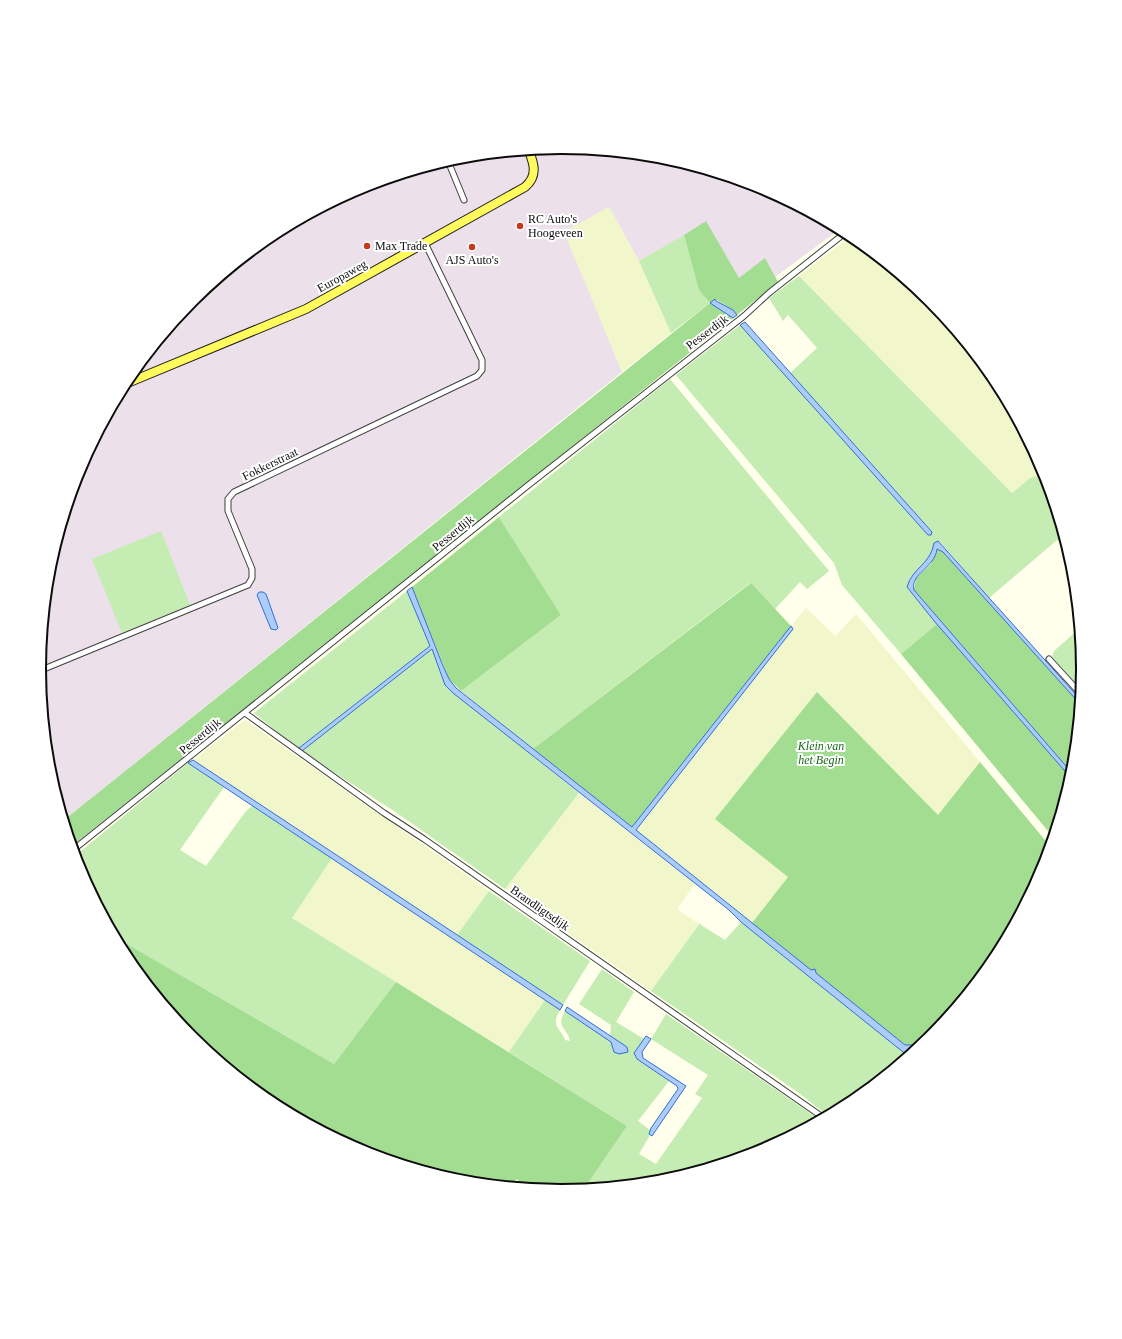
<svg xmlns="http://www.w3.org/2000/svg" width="1122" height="1339" font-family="Georgia,serif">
  <rect width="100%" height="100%" fill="#ffffec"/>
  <path fill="#ece0eb" d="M561 148 663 158 761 187 840 229 775 277 765 259 710 303 684 236 639 261 609 207 565 232 622 372 64 820 49 771 39 669 49 567 79 470 127 379 192 300 271 235 361 187 459 157Z"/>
  <g fill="#f1f7ca">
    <path d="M609 207 639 261 671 333 622 372 564 232Z"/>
    <path d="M851 236 930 301 995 380 1045 474 1030 478 1012 493 799 276Z"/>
    <path d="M806 608 835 636 856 614 980 762 938 815 817 692 716 819 788 877 752 923 636 830 761 670 793 628 791 626Z"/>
    <path d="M245 720 489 891 457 935 193 760Z"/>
    <path d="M579 793 695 884 677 909 698 923H700L651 991 505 889Z"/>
    <path d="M332 858 545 1000 509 1052 292 918Z"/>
  </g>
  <g fill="#c4ecb3">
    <path d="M684 235 699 289 710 303 671 333 639 261Z"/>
    <path d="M799 276 1012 493 1030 478 1045 474 1068 550 1057 540 989 598 940 542 931 556 911 577 907 587 937 624 901 654 842 585 834 563 676 375 740 325 932 532 790 373 817 348 788 315 783 321 769 298Z"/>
    <path d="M670 379 829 571 807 589 800 582 775 609 750 583 533 749 461 691 561 615 499 517Z"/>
    <path d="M161 531 190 605 122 633 92 559Z"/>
    <path d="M407 591 430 646 299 748 303 750 432 649 447 688 579 793 505 889 397 813 298 749 254 713Z"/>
    <path d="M1079 629 1083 670 1081 690 1052 657 1054 651Z"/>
    <path d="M188 763 224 787 180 850 206 866 246 811 252 806 332 858 292 918 396 982 334 1064 115 937 79 869 75 856Z"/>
    <path d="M489 891 590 961 563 1005 457 935Z"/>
    <path d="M741 922 903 1052 909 1056 851 1104 828 1116 799 1093 651 991 700 923 701 925 725 940Z"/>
    <path d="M602 969 634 992 616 1022 644 1039 634 1053 637 1059 669 1081 638 1121 650 1130V1135L639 1154 656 1164 702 1098 695 1094 708 1075 651 1039 666 1014 820 1120 761 1152 663 1182 584 1189 627 1126 509 1052 545 1000 560 1010C550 1027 561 1028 565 1040L570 1041C568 1028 555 1028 565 1011L611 1042 613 1049 628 1052 627 1047 610 1036 611 1025 579 1004Z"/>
  </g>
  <g fill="#a3dd92">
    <path d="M706 221 739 278 765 258 778 282 737 315 733 310 715 299 717 308 733 318 72 846 64 820 710 303 699 290 684 235Z"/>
    <path d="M499 517 561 615 461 691 449 679 412 587Z"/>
    <path d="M937 548 943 552 1080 704 1072 773 914 590 916 578 931 564Z"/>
    <path d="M751 583 791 626 632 827 533 749Z"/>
    <path d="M937 624 1071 778 1053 837 901 654Z"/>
    <path d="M817 692 938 815 980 762 1050 846 1043 869 995 960 930 1039 916 1050V1045H905L816 973 815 970H811L752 923 788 877 715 819Z"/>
    <path d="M115 937 334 1064 396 982 627 1126 584 1189 561 1191 532 1189 516 1179 512 1187 459 1181 361 1152 271 1103 192 1038 127 959Z"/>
  </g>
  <g fill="#adccfa" stroke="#2f6fd6">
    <path d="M715 299 716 301 733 310 737 315 733 318 710 303Z"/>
    <path d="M745 322 932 532 931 535H928L740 325Z"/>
    <path d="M938 541 1080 699V704L943 552 937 549C935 568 910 573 914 590L1072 773 1071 778 935 622 907 587C912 568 931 564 934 543Z"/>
    <path d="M412 587 443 666 449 679 456 688 632 827 791 626 793 629 636 830 811 970 815 969 816 973 905 1045H916V1050L909 1056 903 1052 741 922 729 910 453 693 445 685 432 649 302 751 299 748 430 646 407 591Z"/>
    <path d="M259 592H263L266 594 278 628 276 630 271 629 257 595Z"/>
    <path d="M193 760 563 1005 560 1010 188 763Z"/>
    <path d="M567 1007 627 1047 628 1052 619 1054 614 1052 611 1042 565 1011Z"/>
    <path d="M646 1036 651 1039 642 1052 643 1058 686 1086 652 1136 649 1134 651 1128 678 1089 677 1086 637 1059 634 1053Z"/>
  </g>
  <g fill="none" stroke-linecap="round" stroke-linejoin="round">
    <defs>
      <g id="minor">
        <path d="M448 161 464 200"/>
        <path d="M1049 659 1081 694"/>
        <path d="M39 671 248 585 252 578V569L228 511V499L234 492 477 376 482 370V360L425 243"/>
        <path d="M245 713 384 813 424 839 824 1118"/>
        <path d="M73 850 526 487 744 316 769 293 845 233"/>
      </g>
      <path id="primary" d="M125 384 306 309 525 187C538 176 534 164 529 151"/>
    </defs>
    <use href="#minor" stroke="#3f3f3f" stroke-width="7"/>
    <use href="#primary" stroke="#1d1d1d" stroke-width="10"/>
    <use href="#minor" stroke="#fff" stroke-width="5"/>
    <use href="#primary" stroke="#fffb5c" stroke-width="8"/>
  </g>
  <g fill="#c5391c" stroke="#fff" stroke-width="1.5">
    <circle cx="520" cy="226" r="4"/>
    <circle cx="367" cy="246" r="4"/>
    <circle cx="472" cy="247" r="4"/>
  </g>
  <g text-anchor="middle" stroke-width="4" stroke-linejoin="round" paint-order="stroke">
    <g font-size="12" fill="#0c0c0c" stroke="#fff" text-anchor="start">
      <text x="528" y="223">RC Auto's<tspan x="528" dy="14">Hoogeveen</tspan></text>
      <text x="375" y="250">Max Trade</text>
      <text x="472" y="264" text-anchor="middle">AJS Auto's</text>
    </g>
    <g font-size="12" fill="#0c0c0c" stroke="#fff">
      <text transform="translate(342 276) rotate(-29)" y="4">Europaweg</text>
      <text transform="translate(707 332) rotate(-37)" y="4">Pesserdijk</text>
      <text transform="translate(270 464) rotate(-26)" y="4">Fokkerstraat</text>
      <text transform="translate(453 533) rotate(-39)" y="4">Pesserdijk</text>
      <text transform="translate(200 736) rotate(-39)" y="4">Pesserdijk</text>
      <text transform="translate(540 908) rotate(35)" y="4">Brandligtsdijk</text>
    </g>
    <g font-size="12" font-style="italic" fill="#19681a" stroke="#fff">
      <text x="821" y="750">Klein van<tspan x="821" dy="14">het Begin</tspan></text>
    </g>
  </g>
  <path d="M0 0H1122V1339H0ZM46 669a515 515 0 1 1 1030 0a515 515 0 1 1-1030 0Z" fill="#fff" fill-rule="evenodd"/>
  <path fill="none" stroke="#0c0c0c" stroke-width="2" d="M46 669a515 515 0 1 1 1030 0a515 515 0 1 1-1030 0Z"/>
</svg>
